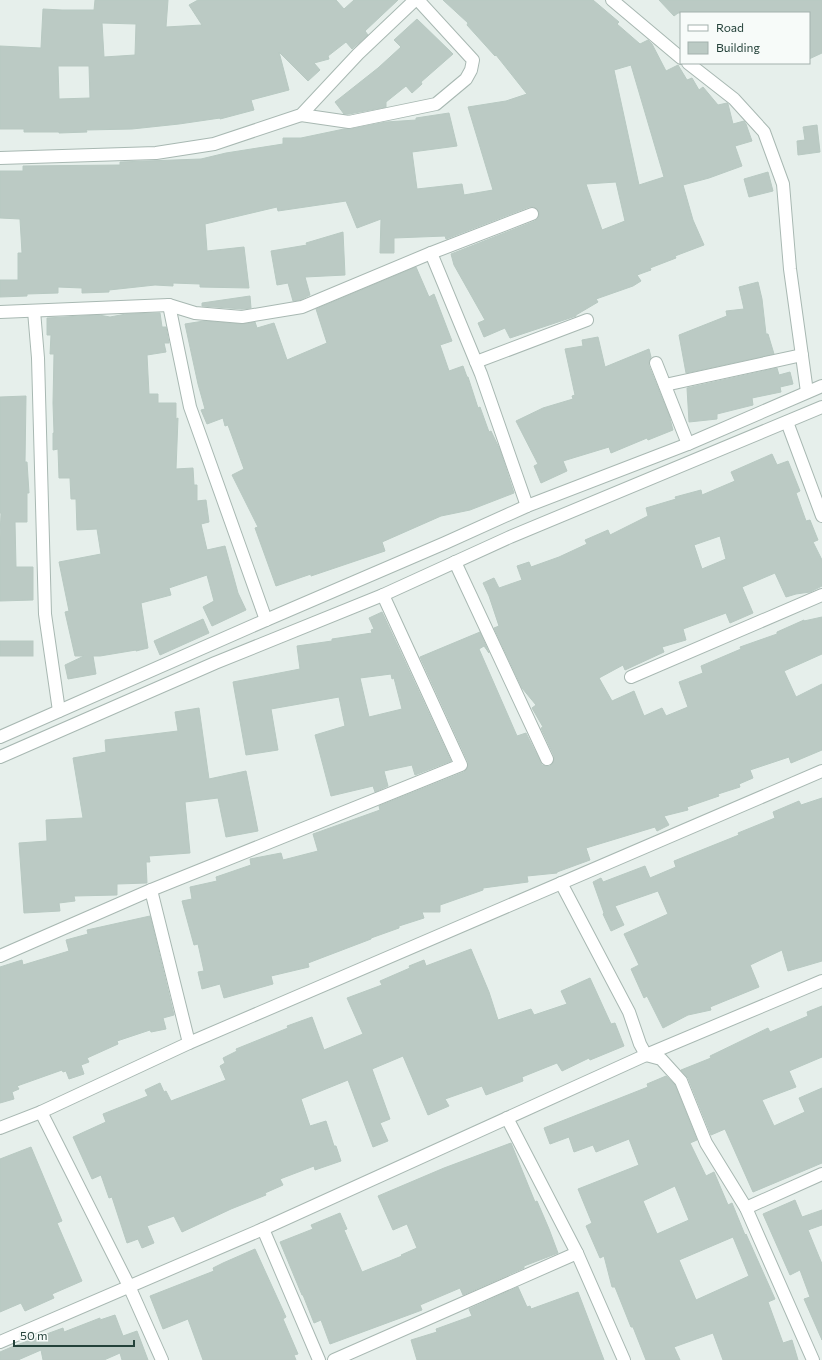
<svg xmlns="http://www.w3.org/2000/svg" width="822" height="1360" font-family="Commissioner,sans-serif">
  <rect width="100%" height="100%" fill="#e6efeb"/>
  <g fill="#bbcac4" stroke="#b8c9c2" fill-rule="evenodd">
    <path d="M95 0H168L166 27 202 25 189 5 198 0H336L344 9 354 0H398L365 31 368 35 352 49 346 42 328 56 329 59 314 63 320 70 308 81 279 52 289 90 251 100 254 110 220 119V118L179 124 132 129 86 130 87 132 59 133V132H24V129H0V46L41 48 43 9 62 10H94ZM102 23 136 24 135 55 104 57ZM58 66H89L90 98 59 99Z"/>
    <path d="M443 0H593L619 22 617 24 640 44 648 40 652 44 666 71 678 65 687 80 692 78 699 90 703 87 718 105 727 103 728 104 733 124 744 121 746 124 752 141 735 146 742 166 709 178 683 185 693 220 704 245 675 256 676 258 650 268 651 270 637 275 641 281 633 286 596 299 598 302 576 315V316L510 338 505 328 484 337 478 323 485 320 454 265 451 254 535 221 539 216V212L534 207H529L446 239 445 236 394 238V253H380L381 219 357 228 346 201 278 211 277 207 205 224 207 251 244 247 249 288 200 287V284L173 283V286L155 285 109 290V292L82 293V288L58 287V293L27 294V296L0 297V280H18V253H22L20 219 0 218V171H23V166L120 165V162L201 159 226 153 283 144V138H301L344 129H351L386 122 416 120V118L449 113 457 146 412 152 417 189 462 184 464 195 493 190 468 107 506 101 527 94 496 55 495 56 467 25 468 23ZM631 65 664 177 639 185 614 70ZM616 182 625 221 602 230 586 184Z"/>
    <path d="M659 0H822V53L809 59V13H678L674 16Z"/>
    <path d="M417 19 453 54 421 82 422 84 412 93 406 86 386 102V107L349 114H344L335 102 378 68 401 47 394 40Z"/>
    <path d="M817 125 820 152 798 155 797 141 805 140 803 127Z"/>
    <path d="M768 172 773 191 749 197 744 179Z"/>
    <path d="M343 232 345 275 305 277 310 295 300 300 293 301 288 283 277 285 271 251 307 245 306 243Z"/>
    <path d="M416 267 429 297 434 294 452 341 440 345 449 371 463 366 467 377H468L478 408 480 407 489 432 491 431 500 450 514 493 470 510 441 516 382 542 385 551 311 576V574L276 586 255 528 258 527 232 475 244 469 228 425 225 426 223 418 207 424 201 410 205 409 198 384 185 324 204 321 242 324 255 322 257 328 274 323 287 360 327 343 316 309Z"/>
    <path d="M758 282 762 299 766 334H768L774 354 686 373 679 335 727 316 726 311 744 309 739 287Z"/>
    <path d="M250 296 251 308 242 309 202 306V303Z"/>
    <path d="M160 313 162 327H166L169 343H164L166 352 147 355 149 394H158V403H176V419L178 418 176 469 193 468 194 485H197V501L206 500 209 522 201 524 207 550 225 546 238 593 246 610 212 626 203 607 214 601 207 575 169 588 171 595 141 603 148 648 136 651V650L100 656H93L96 674 68 679 65 665 84 656H75L65 612 69 611 59 562 101 554 97 529 77 530 76 499H71L70 478H59L58 449 53 450V433H54L53 403 54 354H50L51 335H47V318L99 315 110 317 126 314Z"/>
    <path d="M598 337 605 367 649 349 651 357 649 362V366L669 415 673 430 648 440 647 438 611 453 609 447 563 461 567 471 541 483 534 466 538 464 516 421 543 408 573 399 572 396 575 395 565 349 583 346 582 340Z"/>
    <path d="M777 368 779 375 790 372 793 384 780 387 781 392 752 398 753 405 717 414V419L689 422 687 388Z"/>
    <path d="M26 396 25 462H27L29 493H27V522H15L16 567H33V600L0 601V537L1 513H0V397Z"/>
    <path d="M772 454 777 465 788 461 800 491 796 493 806 521 810 520 818 540 813 542 822 560V586L810 592 796 594 786 597 775 573 742 587 753 613 730 623 726 613 683 629 686 640 662 647 664 652 625 670 623 665 599 678 612 701 634 691 644 716 662 708 666 716 688 707 679 682 703 673 701 666 741 649 740 647 777 634V632L804 620V621L822 617V654L784 671 796 697 822 684V750L791 763 789 757 750 770 753 778 739 784 740 787 718 794 719 796 687 807 688 810 664 816 669 825 657 831 655 827 586 848 590 860 557 872V873L527 876 528 882 483 888V890L440 905V912H422L424 918 399 926V928L371 938V939L308 963 309 967 271 976 273 984 224 998 220 984 202 989 198 972 204 971 198 944 194 945 182 901 192 899 190 887 217 881 216 877 251 865 250 859 281 853 283 860 318 851 313 834 380 810 379 806 464 772 467 769 468 762 420 657 480 632 489 653 484 646 479 649 517 736 526 733 542 765 546 766H550L553 763 554 756 541 728 543 727 532 708 536 705 522 688 494 628 499 626 489 596 483 583 494 578 499 588 522 580 517 566 529 562 531 567 559 557 587 544 585 540 608 530 610 535 648 516 646 508 676 499 675 497 701 490 702 495 735 481 731 472ZM720 536 726 559 702 569 694 545Z"/>
    <path d="M382 612 451 761 415 775 412 765 384 771 388 786 375 792 373 786 331 796 315 735 345 726 339 697 271 709 278 750 246 755 233 682 300 669 297 646 332 641V639L372 633 371 630 374 629 369 618ZM391 674 392 679 394 678 402 709 369 717 360 678Z"/>
    <path d="M203 619 209 633 160 655 154 641Z"/>
    <rect x="0" y="641" width="33" height="15"/>
    <path d="M199 708 209 779 246 771 258 831 226 837 218 798 185 802 190 853 149 856 150 862H146L147 883 117 884V895L74 896 75 901 59 903 60 911 24 913 19 843 47 841 46 820 83 818 73 758 106 752 105 740 178 731 175 712Z"/>
    <path d="M822 798V961L788 971 782 950 750 965 759 987 710 1007 711 1010 688 1015 663 1028 647 996 644 998 631 969 639 965 624 934 668 914 658 891 615 906 624 925 611 931 603 914 604 913 593 882 601 878 603 882 645 866 650 878 676 867 674 861 739 835 738 833 775 818 773 812 799 801 801 805Z"/>
    <path d="M150 916 174 1015 163 1018 166 1029 151 1032 150 1030 117 1041 118 1044 87 1058 89 1062 81 1065 84 1074 69 1079 66 1071 63 1072 62 1070 17 1086 19 1089 12 1092 14 1099 0 1103V967L22 960 23 965 69 951 66 940 88 934 87 930Z"/>
    <path d="M471 949 489 992 498 1020 531 1009 534 1015 567 1004 561 991 590 978 611 1024 615 1023 624 1046 590 1060 589 1058 562 1071 557 1063 522 1077 523 1081 486 1095 482 1086 445 1099 449 1106 428 1115 403 1056 372 1069 390 1119 380 1123 388 1141 373 1147 348 1080 301 1099 310 1126 326 1121 334 1146H336L341 1161 315 1170 314 1166 280 1179 283 1185 265 1193 266 1195 231 1209 182 1232 174 1216 147 1226 154 1243 142 1248 138 1239 127 1243 112 1197 109 1198 101 1175 92 1179 73 1137 106 1122 103 1114 148 1096 145 1090 160 1083 164 1092 166 1091 171 1101 226 1080 220 1066 225 1063 223 1058 237 1051 236 1049 288 1028 287 1026 312 1017 324 1050 363 1034 347 998 382 985 380 981 410 968 409 966 424 960 426 966Z"/>
    <path d="M822 1006V1057L789 1071 796 1087 762 1100 774 1126 805 1112 799 1098 822 1088V1163L753 1192 725 1129 711 1135 688 1078 681 1070 711 1058 710 1056 768 1028 770 1032 808 1016 807 1012Z"/>
    <path d="M666 1076 675 1085 697 1140 690 1143 706 1176 714 1172 728 1205 732 1203 745 1235 746 1234 775 1299 768 1302 783 1343 792 1340 798 1360H723L713 1333 674 1347 680 1360H646L633 1327H631L615 1287H612L604 1256 600 1258 586 1226 592 1223 578 1189 639 1165 629 1139 596 1152 593 1145 574 1152 569 1137 550 1144 544 1128 648 1087 647 1084ZM675 1186 689 1220 657 1234 643 1201ZM733 1237 749 1276 696 1300 679 1260Z"/>
    <path d="M511 1143 535 1202 537 1201 549 1229 558 1253 524 1266V1268L463 1295 460 1288 420 1305 422 1310 330 1344 321 1320 314 1323 303 1295H302L280 1242 313 1229 311 1225 340 1213 347 1229 344 1230 362 1272 402 1256 401 1255 417 1248 407 1224 393 1230 378 1196 444 1168Z"/>
    <path d="M31 1147 62 1221 57 1223 82 1281 52 1294 54 1298 25 1311 21 1303 0 1312V1159Z"/>
    <path d="M795 1200 802 1217 822 1210V1225L808 1230 822 1264V1340L804 1299 810 1297 800 1270 790 1275 763 1214Z"/>
    <path d="M255 1249 286 1317 283 1319 298 1354 294 1355 296 1360H203L188 1319 163 1329 150 1296 214 1271 213 1268 223 1263Z"/>
    <path d="M518 1287 527 1307 530 1306 531 1309 578 1292 604 1360H417L411 1340 437 1332 436 1329 472 1316 469 1309Z"/>
    <path d="M115 1315 123 1336 137 1331 148 1360H122L120 1353 104 1360H43L41 1350 18 1360H0V1352L14 1346 63 1328 64 1332 100 1318V1320Z"/>
  </g>
  <g fill="none" stroke-linecap="round" stroke-linejoin="round">
    <defs>
      <g id="minor">
        <path d="M612 0 681 58"/>
        <path d="M688 63 734 99 764 132 783 184 790 269 807 392"/>
        <path d="M301 115 349 122 436 104 466 79 471 70 473 60 418 0"/>
        <path d="M0 158 156 153 214 144 301 115 358 54 415 0"/>
        <path d="M431 253 481 374 527 506"/>
        <path d="M169 305 190 407 266 620"/>
        <path d="M34 311 38 358 45 614 59 711"/>
        <path d="M0 312 169 305 195 313 242 317 302 307 431 253 532 214"/>
        <path d="M476 362 587 320"/>
        <path d="M656 363 688 444"/>
        <path d="M665 385 802 355"/>
        <path d="M787 422 822 516"/>
        <path d="M455 562 547 759"/>
        <path d="M631 677 822 595"/>
        <path d="M0 737 266 620 445 543 527 506 688 444 822 386"/>
        <path d="M0 757 215 663 383 595 510 537 822 407"/>
        <path d="M561 883 629 1012 640 1044 646 1055 661 1059 681 1081 706 1143 746 1208 813 1360"/>
        <path d="M151 890 189 1043"/>
        <path d="M0 956 151 890 461 765 383 595"/>
        <path d="M41 1112 129 1286 162 1360"/>
        <path d="M507 1118 577 1253 624 1360"/>
        <path d="M0 1128 41 1112 189 1043 822 771"/>
        <path d="M746 1208 822 1174"/>
        <path d="M263 1229 319 1360"/>
        <path d="M0 1342 263 1229 646 1055 822 981"/>
        <path d="M334 1360 577 1253"/>
      </g>
    </defs>
    <use href="#minor" stroke="#a8b8b2" stroke-width="14"/>
    <use href="#minor" stroke="#fff" stroke-width="12"/>
  </g>
  <rect x="680" y="12" width="130" height="52" fill="#f7fbf9" stroke="#a3b1ad"/>
  <rect x="688" y="25" width="20" height="6" fill="#ffffff" stroke="#a3b1ad"/>
  <text x="716" y="32" font-size="12" fill="#24423a">Road</text>
  <rect x="688" y="42" width="20" height="12" fill="#bbcac4" stroke="#a3b1ad"/>
  <text x="716" y="52" font-size="12" fill="#24423a">Building</text>
  <path d="M14 1340v6h120v-6" fill="none" stroke="#24423a" stroke-width="2"/>
  <text x="20" y="1340" font-size="12" fill="#24423a" stroke="#f7fbf9" stroke-width="3" paint-order="stroke">50 m</text>
</svg>
